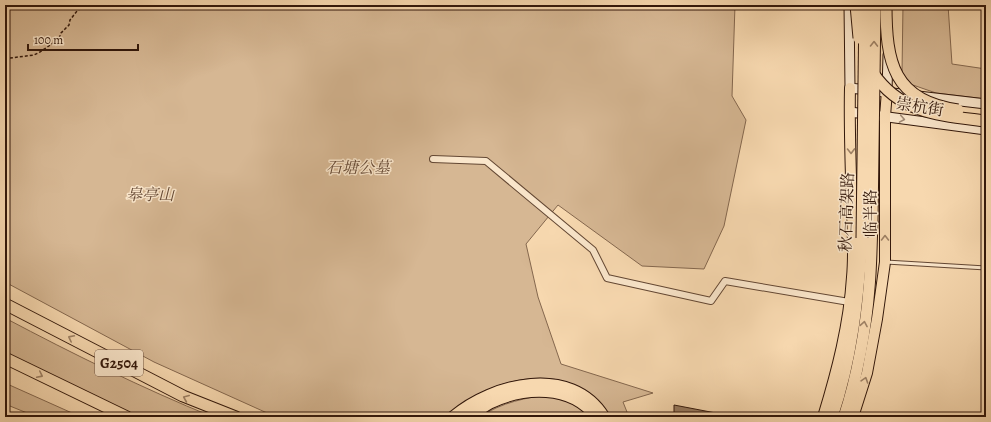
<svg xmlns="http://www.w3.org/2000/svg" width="991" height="422" font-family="Alegreya,'Noto Serif SC',serif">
  <rect width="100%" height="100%" fill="#f7d8af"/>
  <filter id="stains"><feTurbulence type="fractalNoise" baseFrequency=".005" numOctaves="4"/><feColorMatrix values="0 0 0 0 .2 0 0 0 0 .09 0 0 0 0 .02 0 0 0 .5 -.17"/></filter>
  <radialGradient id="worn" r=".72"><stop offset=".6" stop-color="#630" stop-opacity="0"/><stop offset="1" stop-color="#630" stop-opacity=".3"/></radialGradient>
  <g fill="#d6b793" stroke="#84674e">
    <path d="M5 5H735L732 96 746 120 724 226 704 269 642 266 558 205 526 244 538 297 561 364 653 393 623 402 629 417H611C582 377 545 371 500 385 481 391 460 406 443 417H276L154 362 5 282Z"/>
    <path d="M903 5H948L952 64 986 69V99L936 93 910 84 902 72Z"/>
    <path d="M5 318C73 354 142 388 213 417H140L62 383 5 355Z"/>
    <path d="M5 383 81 417H37L5 404Z"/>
    <path d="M551 394 573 402 588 417H480C502 402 526 398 551 394Z"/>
  </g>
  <path fill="#987b60" stroke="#32170a" d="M674 405 721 414V417H674Z"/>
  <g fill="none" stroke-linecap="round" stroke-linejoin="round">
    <defs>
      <path id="lane" d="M886 262 986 268"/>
      <path id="street" d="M433 159 486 161 593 250 607 278 711 301 725 281 849 302"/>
      <g id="secondary">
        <path d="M849 5 850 88 986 104"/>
        <path d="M887 91 888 55"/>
        <path d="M850 112 986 130"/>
      </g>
      <g id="primary">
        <path d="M823 417C837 371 849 325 852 277 854 256 853 234 852 213 851 171 849 129 850 88"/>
        <path d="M853 417 867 373 877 319 885 262V116L887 91"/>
      </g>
      <g id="highway">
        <path d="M5 304 183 396 236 417"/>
        <path d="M5 358 127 417"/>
        <path d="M453 417C493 383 571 364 604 417"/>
        <path d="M469 417C476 412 483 407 490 403 524 387 571 384 596 417"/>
        <path d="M832 417C852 359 858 299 862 238"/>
        <path d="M844 417C857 378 866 328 869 288 871 266 871 245 872 223"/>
      </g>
    </defs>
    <use href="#lane" stroke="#634733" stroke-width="5"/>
    <use href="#street" stroke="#634733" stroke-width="8"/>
    <use href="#secondary" stroke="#32170a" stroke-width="11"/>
    <use href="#primary" stroke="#32170a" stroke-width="12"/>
    <use href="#highway" stroke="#32170a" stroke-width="13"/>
    <path stroke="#32170a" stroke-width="1.5" stroke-dasharray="3 2" stroke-linecap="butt" d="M5 57 10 58 34 55 40 52 59 39 61 33 69 25 70 20 77 11 86 5"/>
    <use href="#lane" stroke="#fae6cb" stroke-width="3"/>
    <use href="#street" stroke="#fae6cb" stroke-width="6"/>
    <use href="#secondary" stroke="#fae6cb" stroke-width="9"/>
    <use href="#primary" stroke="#f7d8af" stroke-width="10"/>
    <use href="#highway" stroke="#f7d8af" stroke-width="11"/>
    <defs>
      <g id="highway-bridge">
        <path d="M856 5 859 38"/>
        <path d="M886 5C886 62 893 101 958 110"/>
        <path d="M873 73C901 114 940 115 986 121"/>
        <path d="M872 223 875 5"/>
        <path d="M862 238 865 5"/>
      </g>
    </defs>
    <use href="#highway-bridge" stroke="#32170a" stroke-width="13" stroke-linecap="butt"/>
    <use href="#highway-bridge" stroke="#f7d8af" stroke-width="11"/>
  </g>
  <defs><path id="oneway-chevron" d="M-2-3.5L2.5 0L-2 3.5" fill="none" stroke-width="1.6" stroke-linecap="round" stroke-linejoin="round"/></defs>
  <g stroke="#9e8165">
    <use href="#oneway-chevron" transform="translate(874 44) rotate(-89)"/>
    <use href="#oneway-chevron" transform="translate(851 151) rotate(89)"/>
    <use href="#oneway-chevron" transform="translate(885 238) rotate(-90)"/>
    <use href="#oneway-chevron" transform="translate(864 324) rotate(-80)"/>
    <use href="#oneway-chevron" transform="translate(71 338) rotate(-153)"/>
    <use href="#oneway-chevron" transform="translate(40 375) rotate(26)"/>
    <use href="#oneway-chevron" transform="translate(865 380) rotate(-72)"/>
    <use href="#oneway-chevron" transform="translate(186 398) rotate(-157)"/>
  </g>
  <use stroke="#a08974" href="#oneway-chevron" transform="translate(902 119) rotate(10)"/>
  <g text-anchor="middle" stroke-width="3" stroke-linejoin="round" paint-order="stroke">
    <rect fill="#fae6cb" stroke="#6e5544" stroke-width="1" x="95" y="350" width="48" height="26" rx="3"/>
    <g font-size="15" font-weight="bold" fill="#32170a">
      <text x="119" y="368">G2504</text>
    </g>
    <g font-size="16" fill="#32170a" stroke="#fae6cb">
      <text transform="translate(920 106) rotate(9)" y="6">崇杭街</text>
      <text transform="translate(846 212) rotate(-88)" y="6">秋石高架路</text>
      <text transform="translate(870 213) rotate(-90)" y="6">临半路</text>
    </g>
    <g font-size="16" font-style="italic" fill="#634733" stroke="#fae6cb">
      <text x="358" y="173">石塘公墓</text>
      <text x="150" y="200">皋亭山</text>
    </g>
  </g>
  <rect width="991" height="422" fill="none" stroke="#f7d8af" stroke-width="20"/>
  <rect x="6" y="6" width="979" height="410" fill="none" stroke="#32170a" stroke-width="2"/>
  <rect x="10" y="10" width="971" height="402" fill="none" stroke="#32170a"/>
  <path d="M28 44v6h110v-6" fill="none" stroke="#32170a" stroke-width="2"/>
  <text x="34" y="44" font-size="12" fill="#32170a" stroke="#fae6cb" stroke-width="3" paint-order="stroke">100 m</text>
  <rect width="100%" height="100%" filter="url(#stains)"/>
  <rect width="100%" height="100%" fill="url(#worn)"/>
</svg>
